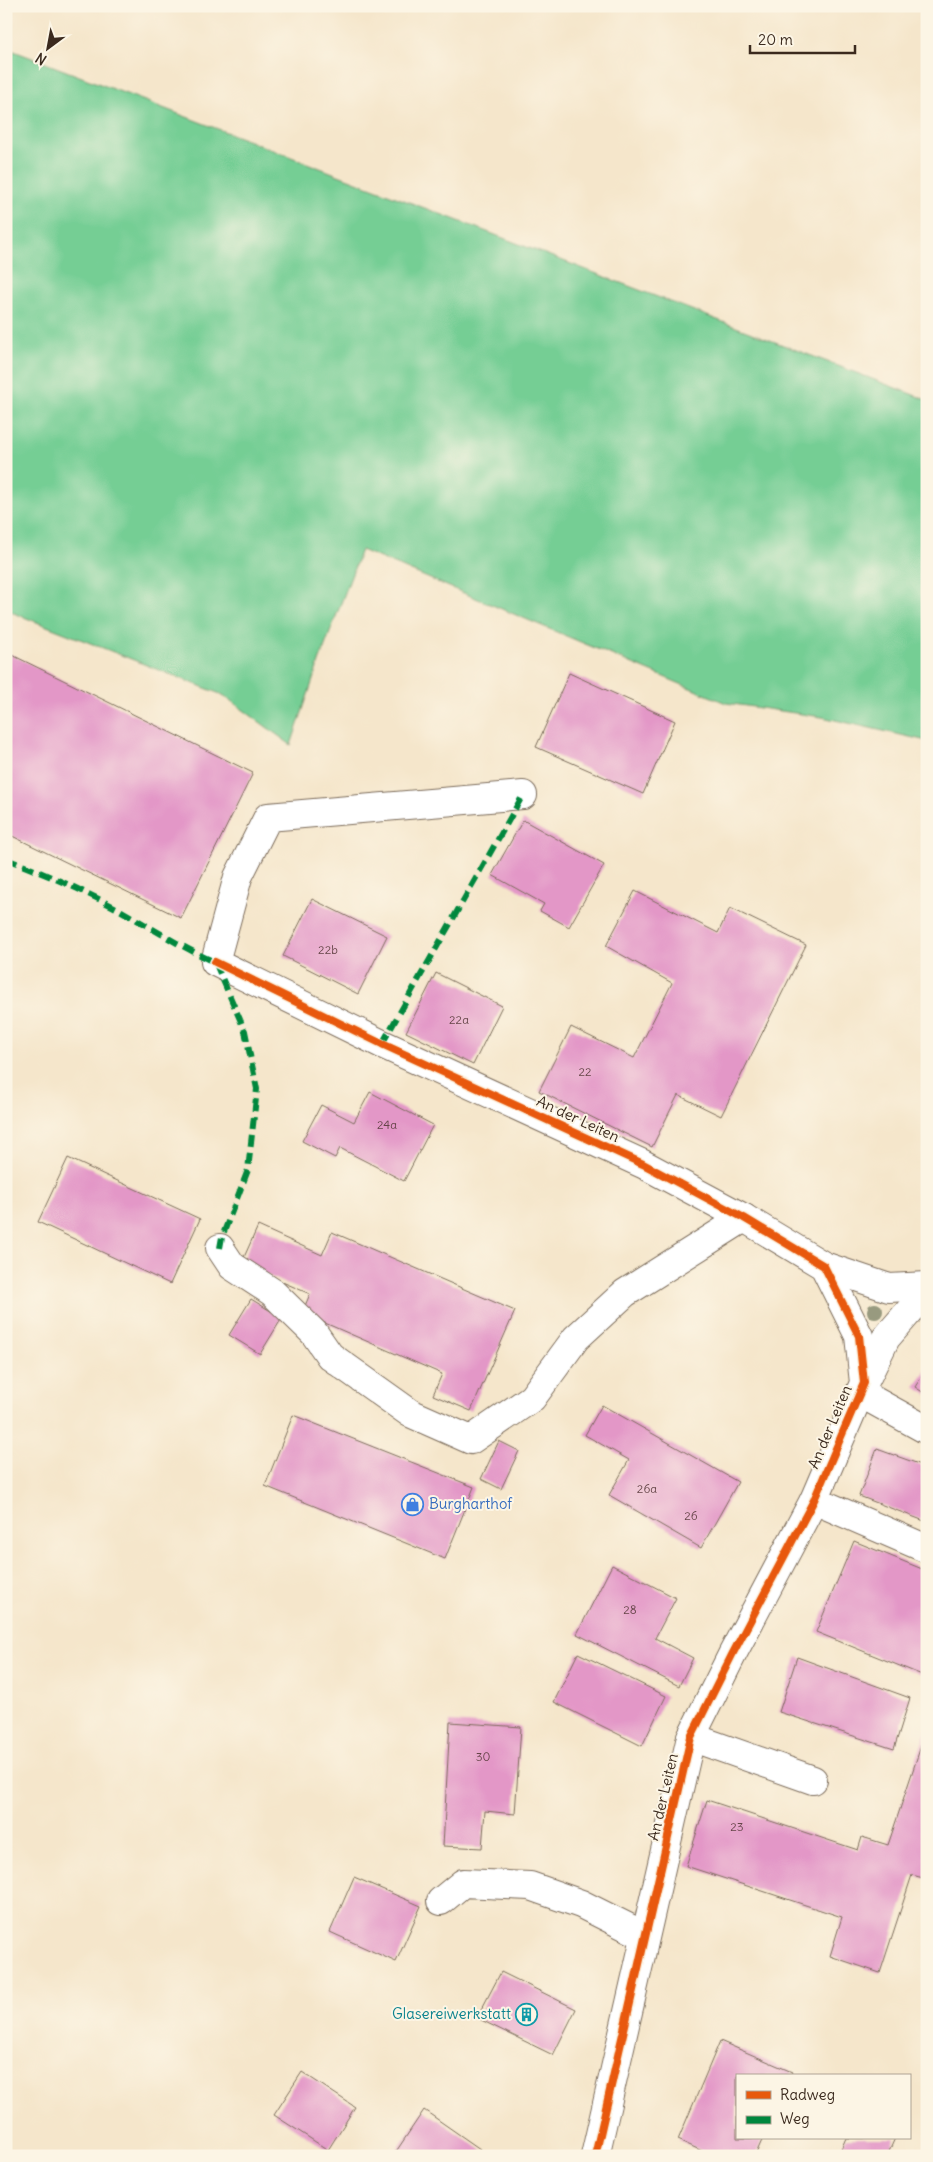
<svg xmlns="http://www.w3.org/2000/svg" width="933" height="2162" font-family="Delius,sans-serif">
  <rect width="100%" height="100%" fill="#fcf5e5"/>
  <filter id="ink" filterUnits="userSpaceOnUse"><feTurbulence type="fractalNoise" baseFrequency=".02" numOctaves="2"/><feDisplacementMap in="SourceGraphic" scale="10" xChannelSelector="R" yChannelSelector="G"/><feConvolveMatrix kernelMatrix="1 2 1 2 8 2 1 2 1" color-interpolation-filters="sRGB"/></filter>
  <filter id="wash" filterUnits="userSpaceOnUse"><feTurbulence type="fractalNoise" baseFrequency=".0096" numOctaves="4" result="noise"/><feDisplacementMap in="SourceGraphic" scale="20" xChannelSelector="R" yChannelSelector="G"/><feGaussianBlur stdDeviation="1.12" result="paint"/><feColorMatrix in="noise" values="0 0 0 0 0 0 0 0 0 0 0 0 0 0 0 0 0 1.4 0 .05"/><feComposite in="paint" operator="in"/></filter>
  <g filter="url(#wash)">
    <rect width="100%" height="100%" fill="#f5e6cb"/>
    <path fill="#75ce94" stroke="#587c59" d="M6 48 927 400V741L822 717 726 703 361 550 320 659 291 745 223 695 6 610Z"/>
    <g id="blocks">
      <g fill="#e397c7">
        <path d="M6 652 253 773 181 918 6 833Z"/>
        <path d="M569 673 675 721 643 794 536 747Z"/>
        <path d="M523 820 604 865 569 927 540 911 544 904 492 875Z"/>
        <path d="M635 891 718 933 730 908 806 945 721 1116 678 1095 652 1147 539 1091 571 1027 634 1058 672 983 606 946Z"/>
        <path d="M312 899 387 936 358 994 283 956Z"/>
        <path d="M436 973 502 1006 473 1065 406 1032Z"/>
        <path d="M370 1092 433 1125 404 1181 340 1148 335 1158 302 1141 321 1105 354 1122Z"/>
        <path d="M68 1158 200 1219 170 1284 38 1222Z"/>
        <path d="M258 1226 322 1255 332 1232 515 1311 471 1411 433 1395 442 1374 302 1313 310 1294 241 1264Z"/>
        <path d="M251 1299 282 1318 260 1354 229 1335Z"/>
        <path d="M927 1368V1395L915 1387Z"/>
        <path d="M602 1405 738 1482 701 1548 609 1495 629 1460 585 1435Z"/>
        <path d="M293 1415 474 1487 445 1559 265 1486Z"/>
        <path d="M499 1441 519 1451 501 1489 481 1479Z"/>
        <path d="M877 1449 927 1467V1522L859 1496Z"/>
        <path d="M854 1541 927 1571V1677L816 1632Z"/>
        <path d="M612 1565 676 1598 655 1638 693 1658 679 1686 577 1634Z"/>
        <path d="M578 1653 666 1696 642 1746 554 1702Z"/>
        <path d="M797 1657 910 1698 894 1749 779 1712Z"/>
        <path d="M450 1722 521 1727 515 1814 485 1811 482 1848 443 1846Z"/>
        <path d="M927 1728V1879L912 1875 880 1973 830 1956 842 1917 686 1866 707 1800 858 1850 862 1837 888 1845Z"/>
        <path d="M354 1877 421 1906 396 1962 330 1932Z"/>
        <path d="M501 1972 576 2009 553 2055 477 2018Z"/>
        <path d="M720 2041 792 2072 790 2076H737V2138H763L755 2156H713L678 2140Z"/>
        <path d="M302 2072 355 2107 328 2150 274 2115Z"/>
        <path d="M424 2110 490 2156H393Z"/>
        <path d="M846 2138H895L887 2156H838Z"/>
      </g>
    </g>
  </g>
  <g filter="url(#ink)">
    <use href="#blocks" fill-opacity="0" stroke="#7c6c5b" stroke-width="1"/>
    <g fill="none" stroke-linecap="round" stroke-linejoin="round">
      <defs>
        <g id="minor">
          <path d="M523 795 268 817 238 877 215 962 382 1044 643 1164 744 1218 824 1266 859 1336 864 1383 814 1500 733 1653 691 1737 595 2156"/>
          <path d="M220 1248 232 1266 272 1292 314 1333 330 1356 410 1413 471 1440 532 1398 576 1338 625 1293 744 1218"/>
          <path d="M824 1266 889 1288 927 1286"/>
          <path d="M864 1383 886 1338 927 1291"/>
          <path d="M860 1393 927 1430"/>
          <path d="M814 1500 927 1549"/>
          <path d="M691 1737 813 1780"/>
          <path d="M441 1901 463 1883 530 1886 581 1904 645 1936"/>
        </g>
      </defs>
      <use href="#minor" stroke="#7c6c5b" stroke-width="30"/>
      <use href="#minor" stroke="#fff" stroke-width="28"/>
      <g stroke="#00873e" stroke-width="6" stroke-dasharray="12 6" stroke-linecap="butt">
        <path d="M6 859C44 873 82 890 118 909 150 927 181 947 215 962L245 1031 257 1089 248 1170 222 1237 220 1248"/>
        <path d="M382 1044 523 795"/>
      </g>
      <defs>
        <path id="cycleway" d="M215 962 382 1044 643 1164 744 1218 824 1266 859 1336 864 1383 814 1500 733 1653 691 1737 595 2156"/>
      </defs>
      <use href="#cycleway" stroke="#fcf5e5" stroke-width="11"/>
      <use href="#cycleway" stroke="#e8590c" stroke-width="8"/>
    </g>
    <circle fill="#989a7f" cx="875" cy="1311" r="8"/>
  </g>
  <defs>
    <symbol id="shop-ring" viewBox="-11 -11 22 22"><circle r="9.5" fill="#fcf5e5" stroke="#3f7fe0" stroke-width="1.5"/><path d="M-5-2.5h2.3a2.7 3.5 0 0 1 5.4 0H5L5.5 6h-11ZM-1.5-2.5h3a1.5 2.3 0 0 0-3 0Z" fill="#3f7fe0"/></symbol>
    <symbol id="building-ring" viewBox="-11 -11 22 22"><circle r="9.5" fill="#fcf5e5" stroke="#0f9aa8" stroke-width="1.5"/><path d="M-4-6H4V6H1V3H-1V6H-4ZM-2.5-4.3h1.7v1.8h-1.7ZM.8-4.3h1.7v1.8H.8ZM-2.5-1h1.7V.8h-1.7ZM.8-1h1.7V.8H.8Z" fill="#0f9aa8"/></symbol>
  </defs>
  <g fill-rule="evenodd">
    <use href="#shop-ring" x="400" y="1492" width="25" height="25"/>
    <use href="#building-ring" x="514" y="2002" width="25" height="25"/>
  </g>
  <g text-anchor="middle" stroke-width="4" stroke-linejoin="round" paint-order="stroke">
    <g font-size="12" fill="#654548">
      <text x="328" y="954">22b</text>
      <text x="459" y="1024">22a</text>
      <text x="585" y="1076">22</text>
      <text x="387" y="1129">24a</text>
      <text x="647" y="1493">26a</text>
      <text x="691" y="1520">26</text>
      <text x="630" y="1614">28</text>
      <text x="483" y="1761">30</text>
      <text x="737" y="1831">23</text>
    </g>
    <g font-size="15" fill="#3b2a1e" stroke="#fcf5e5">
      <text transform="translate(578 1119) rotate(25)" y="5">An der Leiten</text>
      <text transform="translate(830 1427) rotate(-67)" y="5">An der Leiten</text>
      <text transform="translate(663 1797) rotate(-77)" y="5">An der Leiten</text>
    </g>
    <g font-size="15" fill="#366cbe" stroke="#fcf5e5" text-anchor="start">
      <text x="429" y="1509">Burgharthof</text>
    </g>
    <g font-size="15" fill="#0d838f" stroke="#fcf5e5" text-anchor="end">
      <text x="511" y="2019">Glasereiwerkstatt</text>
    </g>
  </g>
  <rect width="933" height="2162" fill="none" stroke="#fcf5e5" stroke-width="25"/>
  <rect x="736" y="2074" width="175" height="65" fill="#fcf5e5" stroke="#afa495"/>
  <rect x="746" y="2091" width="25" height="8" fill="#e8590c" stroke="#afa495"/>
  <text x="780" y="2100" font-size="15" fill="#3b2a1e">Radweg</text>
  <rect x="746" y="2116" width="25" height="8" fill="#00873e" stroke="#afa495"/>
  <text x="780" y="2124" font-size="15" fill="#3b2a1e">Weg</text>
  <g transform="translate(48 48) rotate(212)" stroke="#fcf5e5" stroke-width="4" paint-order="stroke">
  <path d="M0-4L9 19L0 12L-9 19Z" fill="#3b2a1e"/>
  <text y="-8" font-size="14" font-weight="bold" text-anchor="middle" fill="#3b2a1e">N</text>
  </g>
  <path d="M750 45v8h105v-8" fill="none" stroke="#3b2a1e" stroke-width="2.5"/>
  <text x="758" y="45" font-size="15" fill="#3b2a1e" stroke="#fcf5e5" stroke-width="4" paint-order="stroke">20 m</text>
</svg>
